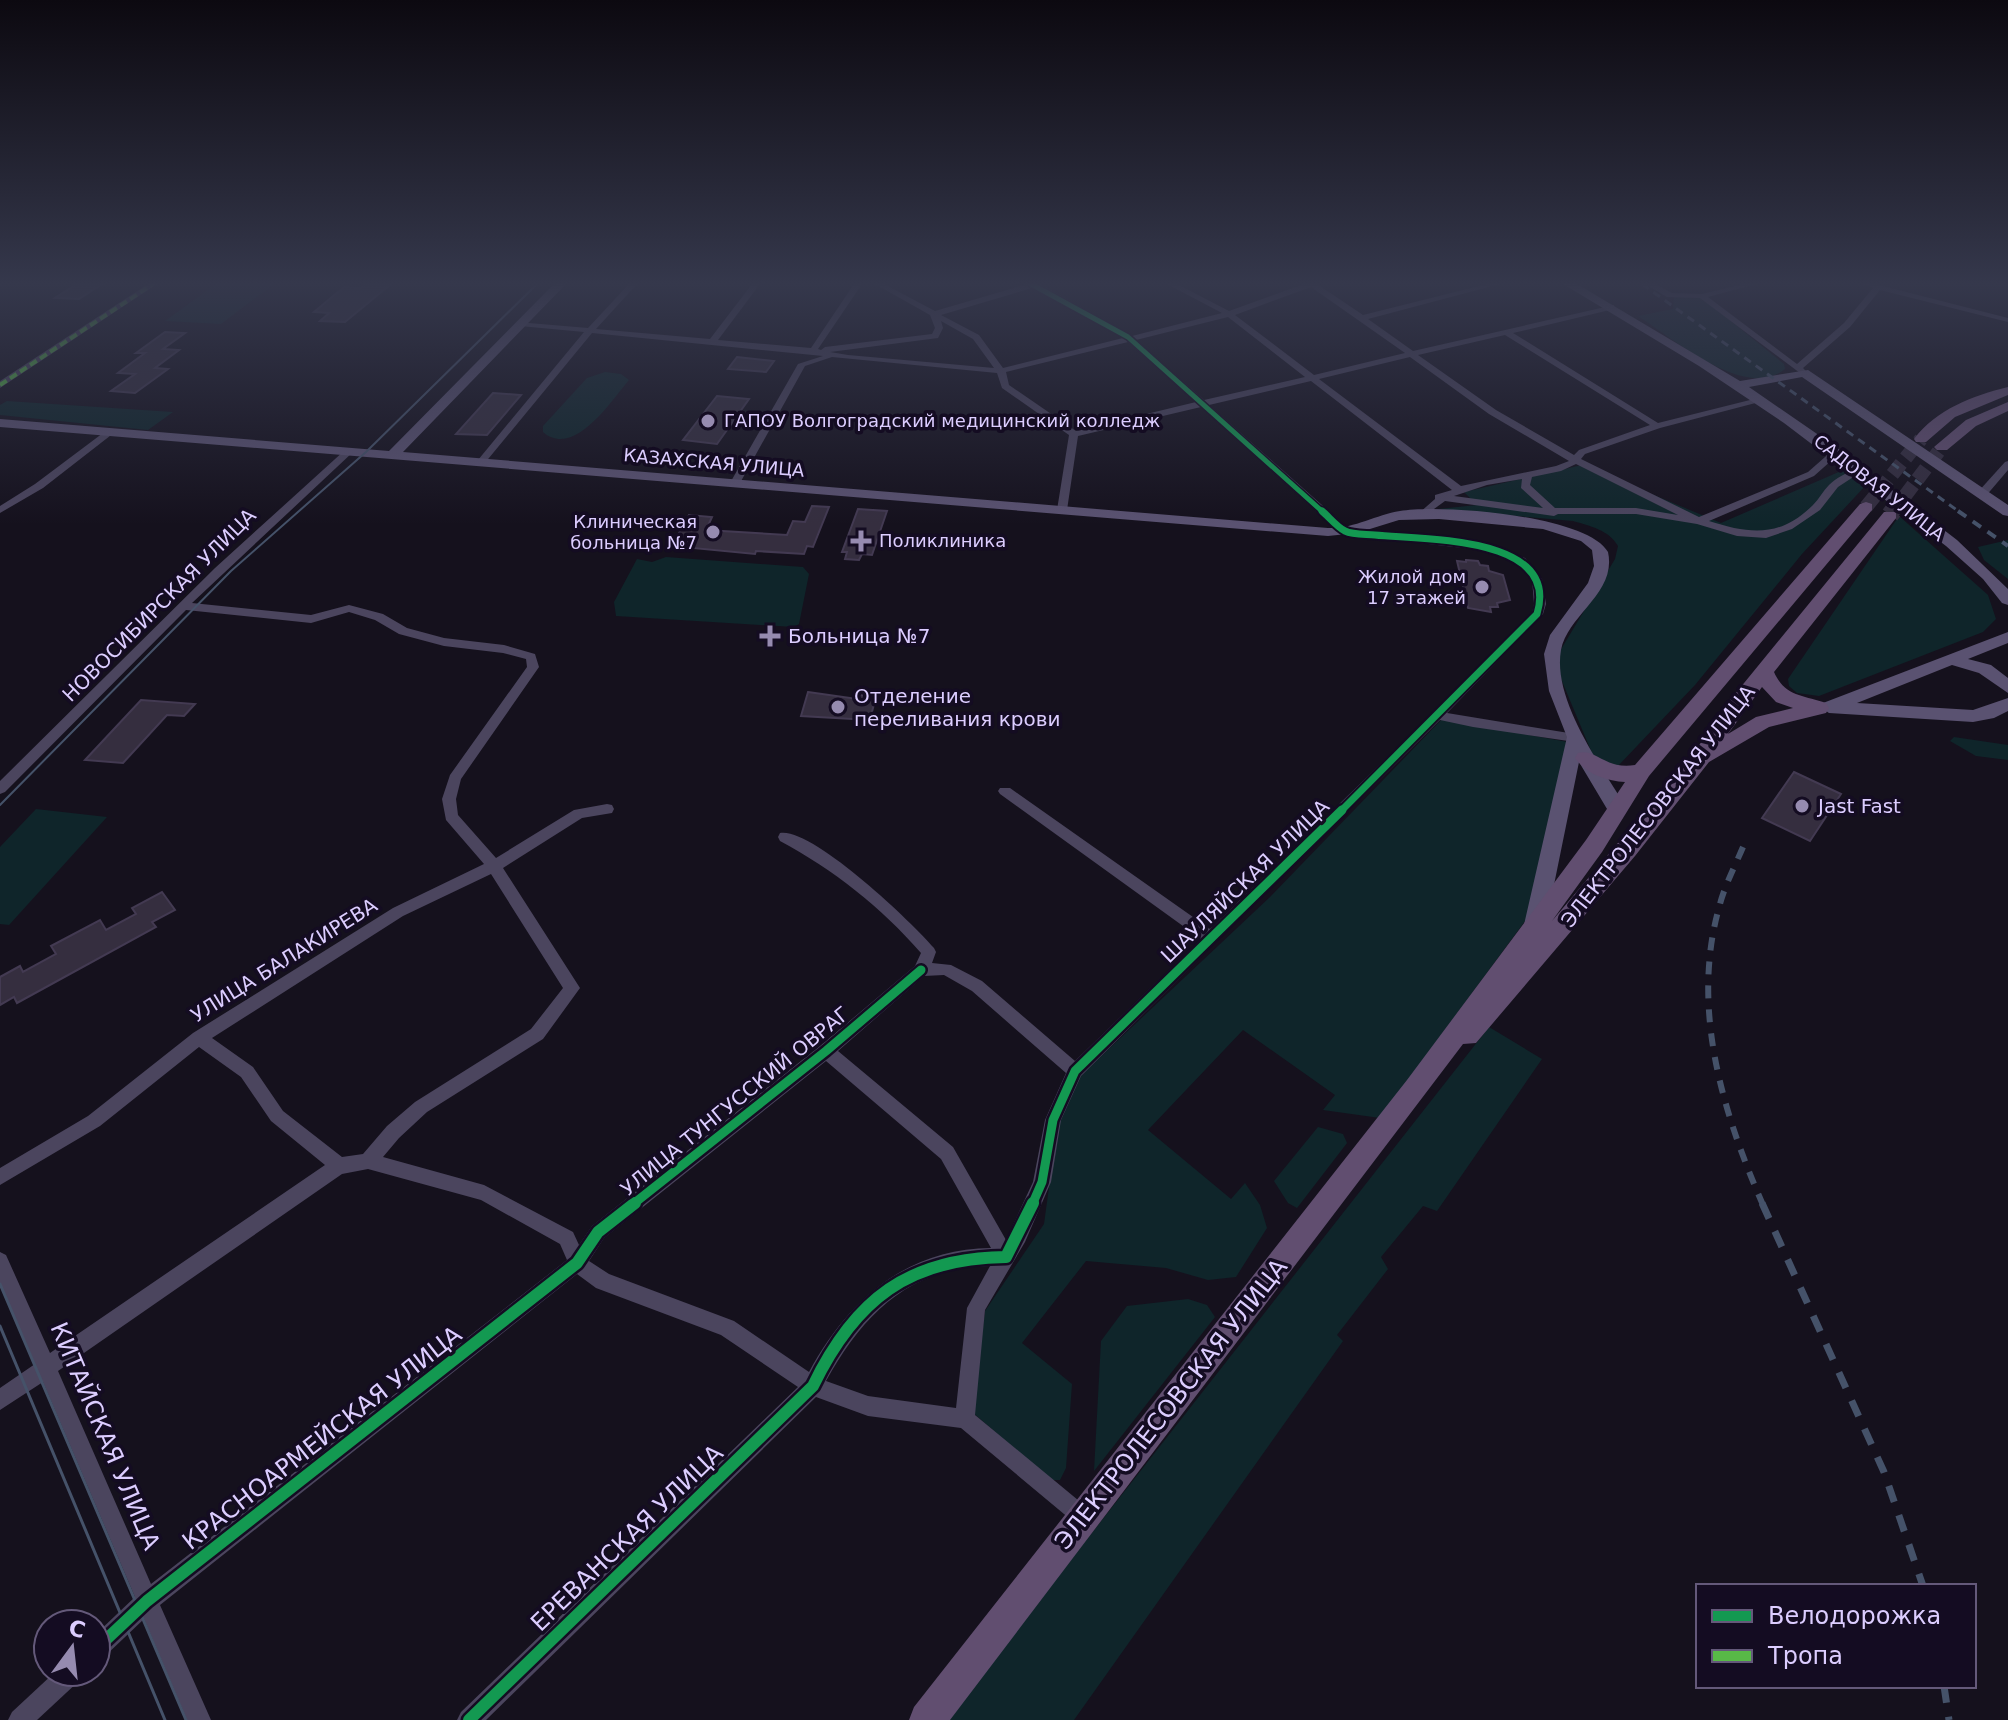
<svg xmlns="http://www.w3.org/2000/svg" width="2008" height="1720" font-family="'DejaVu Sans',sans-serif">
  <rect width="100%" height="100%" fill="#15111d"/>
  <g fill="#0f252a">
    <path d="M216 284H274L221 324 165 321Z"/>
    <path d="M1674 296 1701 297 1784 364 1785 369C1746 402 1671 337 1638 316L1673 309Z"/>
    <path d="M605 372 621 374 629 380C611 401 574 459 543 432V426L587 378Z"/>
    <path d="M7 401 173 412 148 430 0 415V405Z"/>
    <path d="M1582 465 1721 523 1848 468 1867 484 1802 554 1695 685 1618 766 1594 758 1559 674 1560 651 1615 559 1618 546C1609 530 1590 526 1573 521L1438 509 1477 505 1464 492Z"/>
    <path d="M1899 516 1988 595 1996 619 1983 632 1819 696 1797 693 1789 686 1788 679Z"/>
    <path d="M2008 540V579L1984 560 1978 547Z"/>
    <path d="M666 557 803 567 809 574 799 624 794 627 616 616 614 602 637 559 652 562Z"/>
    <path d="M1442 719 1568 742 1528 917 1380 1118 1323 1110 1335 1095 1243 1030 1148 1130 1231 1199 1245 1183 1260 1205 1267 1228 1236 1277 1208 1280 1166 1268 1086 1261 1022 1343 1072 1384 1066 1468 1060 1480H1051L972 1412 985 1311 1044 1224 1058 1121 1081 1075 1270 897Z"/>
    <path d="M1954 737 2008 745V760L1976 756 1950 741Z"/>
    <path d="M36 809 107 817 9 925 0 924V847Z"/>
    <path d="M1489 1027 1542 1059 1437 1211 1423 1206 1381 1257 1388 1269 1337 1335 1343 1341 1074 1720H945Z"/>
    <path d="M1318 1127 1343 1134 1347 1143 1297 1208 1288 1203 1274 1181Z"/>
    <path d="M1188 1299 1207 1305 1215 1317 1094 1471 1101 1341 1127 1306Z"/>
  </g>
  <g fill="#352e3f" stroke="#433a52" stroke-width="2">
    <path d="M77 284H102L79 299 55 298Z"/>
    <path d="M365 284H391L345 322 320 321 329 313 314 312 344 287 361 288Z"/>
    <path d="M165 332 185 333 163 349 179 350 155 368 168 369 135 393 111 391 135 374 118 373 145 353H136Z"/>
    <path d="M737 357 774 361 766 372 728 369Z"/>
    <path d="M493 393 521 395 487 435 456 434Z"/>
    <path d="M717 396 749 399 717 444 683 440Z"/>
    <path d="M812 506 829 507 813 547 807 546 804 554 756 551 755 554 672 546 689 515 712 517 706 530 787 535 793 521 805 522Z"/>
    <path d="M858 509 887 511 872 555 862 554 859 560 845 559 847 552H842Z"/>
    <path d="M1466 560 1478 561 1480 565 1488 566 1489 571 1503 575 1510 600 1497 603 1498 607H1490L1491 612 1468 608 1457 561 1466 562Z"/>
    <path d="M808 692 857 699 858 695 876 696 870 720 801 716Z"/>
    <path d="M141 700 195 704 184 716 167 715 123 763 85 760Z"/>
    <path d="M1794 772 1841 794 1810 841 1762 818Z"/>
    <path d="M162 892 175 910 152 922 156 927 17 1003 14 997 0 1005V977L20 966 23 972 56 954 51 946 100 920 106 930 136 914 132 908Z"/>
  </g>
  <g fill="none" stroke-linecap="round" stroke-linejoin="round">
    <g stroke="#332d3f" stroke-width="14" stroke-dasharray="14 7" stroke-linecap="butt">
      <path d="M1866 507 1921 439"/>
      <path d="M1892 513 1942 447"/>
    </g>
    <path stroke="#332d3f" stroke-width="18" stroke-dasharray="18 9" stroke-linecap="butt" d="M1890 515 1893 511"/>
    <g fill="#4b455e" fill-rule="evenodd">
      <path d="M148 284H157L0 388V381Z"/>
      <path d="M629 284H637L596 329 710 339 752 284H760L718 340 811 348 854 284H862L818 349 821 350 825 347 932 334 935 328 930 315 875 284H884L935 311 1027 284H1040L1132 336 1222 313 1167 284H1177L1229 311 1304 284H1317L1363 315 1487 284H1500L1368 319 1413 351 1614 305V309L1513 333 1658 423 1762 397 1767 400 1660 428 1585 454 1581 459 1699 517 1808 472 1833 450 1841 452 1814 476 1709 521C1750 534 1780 538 1813 505 1819 499 1823 491 1829 485 1836 478 1847 473 1856 468L1864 470 1838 487 1820 510 1792 529 1766 538 1737 536 1697 524 1636 514H1558L1554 516 1445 501 1423 517 1418 514 1435 499V495L1452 490 1311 381 1209 405 1349 529 1491 545 1525 558 1542 579 1546 604 1543 614 1447 713 1575 734 1581 738 1575 742 1473 727 1440 720 1081 1076 1061 1120 1051 1182 1025 1242 985 1310 975 1415 1090 1510 1094 1517 1090 1524 1083 1528 1076 1524 961 1428 868 1416 816 1397 486 1720H457L461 1712 798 1387 721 1335 596 1288 577 1274 160 1605 211 1720H187L144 1619 104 1657 96 1660V1634L135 1597 43 1382 0 1410V1388L35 1364 0 1283V1252L6 1255 50 1353 325 1165 271 1121 241 1077 199 1047 100 1126 0 1185V1168L88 1116 193 1033 393 908 484 864 446 820 442 799 450 775 527 667 526 659 503 653 444 646 399 634 375 620 349 612 311 623 186 610 5 792 0 794V781L215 568 345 450 353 452 192 603 311 615 349 605 383 614 407 628 444 638 504 645 535 654 539 667 461 779 456 799 458 815 496 858 574 810 607 804 612 805 614 809 612 813 582 818 503 868 580 988 543 1039 427 1112 399 1138 383 1157 484 1185 573 1232 579 1245 592 1226 820 1046 915 966 921 953C881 907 834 870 780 841L778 837 780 833C812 827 912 922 934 948L936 952 932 963 951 965 982 981 1075 1061 1201 939 1000 794 998 791 1000 788H1010L1210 929 1394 751 1532 613 1534 604 1532 579 1517 562 1489 551 1342 534 1201 407 1078 436 1067 510 1058 512 1057 510 1069 435 1002 388 997 373 832 357 805 366 740 483 735 486 730 483 798 364 823 356 592 333 484 464H478V460L584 332 520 326H517V322L588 328ZM1311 287 1405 353 1314 375 1235 315ZM1032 288 1123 338 1003 368 979 335 941 315ZM1228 317 1305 377 1204 400 1136 340ZM941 321 973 339 994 368 848 355 830 352 938 338 943 328ZM1505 335 1650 425 1579 450 1574 455 1496 410 1418 355ZM1128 342 1196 402 1076 431 1009 385 1006 372ZM1410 357 1489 414 1569 461 1556 466 1461 486 1319 379ZM1576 464 1678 515 1636 508H1555L1530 485 1532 477 1561 471ZM1522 479 1521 488 1543 508 1454 496 1487 485ZM491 874 563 988 531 1029 415 1102 387 1126 363 1154 342 1157 283 1111 253 1067 212 1038 403 916ZM944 975 972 991 1066 1073 1045 1120 1033 1182 1006 1240 953 1147 838 1051 924 976ZM826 1061 941 1159 991 1248C906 1249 848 1300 809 1372L734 1321 609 1274 589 1261 604 1238ZM368 1169 481 1200 560 1244 567 1260 151 1584 58 1371 342 1174ZM990 1266 967 1308 956 1408 868 1396 826 1381C863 1314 910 1267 990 1266Z"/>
      <path d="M1645 284H1655L1672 293 1702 294 1743 284H1756L1708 297 1797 364 1844 323 1873 288 1863 284H1875L2008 318V322L1880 290 1850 327 1803 368 1808 373 1804 376 1700 298 1667 297Z"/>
      <path d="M107 430 115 432 43 488 0 513V506L35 484Z"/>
      <path d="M2008 461V470L1985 497H1977V493L2005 462Z"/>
      <path d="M55 1672H83L80 1680 37 1720H8L12 1712Z"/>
    </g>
    <g fill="#5a5271" fill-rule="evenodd">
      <path d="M554 284H566L403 452 1328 528C1354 529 1375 515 1400 511 1440 504 1587 515 1608 552 1617 593 1568 614 1561 650 1552 701 1603 768 1627 809L1624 814H1610L1579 762 1545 929 1541 935 1534 937 1527 935 1523 929 1567 737 1549 691 1544 654 1550 635 1588 583 1594 566 1592 550 1581 541 1543 529 1439 519 1399 520 1357 533 1328 536 0 427V419L389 451Z"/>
      <path d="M1563 284H1577L1740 381 1808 370 2008 505V516L2003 515 1802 377 1749 387 1836 447 1957 540 2008 589V605L2002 603 1983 579 1946 546 1784 423 1699 366Z"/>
      <path d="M2008 632V643L1968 659 1991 665 2008 678V693L1979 673 1952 665 1857 703 1973 710 2008 698V711L1994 718 1973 722 1829 713 1820 707 1823 703Z"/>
    </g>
    <g fill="#614e70" fill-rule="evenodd">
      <path d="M2008 387V395L1955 417 1926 442H1916L1914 439C1937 409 1972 396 2008 387Z"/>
      <path d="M2008 402V411L1976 426 1947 450H1937L1934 447 1966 420Z"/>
      <path d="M1866 502 1872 504V510L1649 776 1602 852 1552 921 1693 754 1731 699 1884 512H1896V518L1774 672C1785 697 1804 695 1826 703L1829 708 1826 713 1769 727 1709 762 1635 856 1476 1043 1463 1044 950 1720H909L914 1707 1407 1080 1586 840 1625 782C1606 781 1586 774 1575 758L1578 753C1596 748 1605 770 1635 765L1860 504ZM1762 687 1776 702 1793 708 1756 717 1728 734Z"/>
    </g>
    <path stroke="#455269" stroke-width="2" d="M0 805 231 571 366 452 537 284"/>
    <g stroke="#455269" stroke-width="3">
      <path d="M0 1284 186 1720"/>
      <path d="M0 1326 165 1720"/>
    </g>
    <path stroke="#455269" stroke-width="3" stroke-dasharray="8 6" stroke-linecap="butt" d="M1642 284 1961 513"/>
    <path stroke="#455269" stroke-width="4" stroke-dasharray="10 8" stroke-linecap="butt" d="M1958 511 2008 546"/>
    <path stroke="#455269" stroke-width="6" stroke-dasharray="13 11" stroke-linecap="butt" d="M1743 847C1735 866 1725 885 1720 904 1690 1006 1722 1111 1763 1205"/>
    <g stroke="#455269" stroke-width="7" stroke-dasharray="17 14" stroke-linecap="butt">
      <path d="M1762 1203 1884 1472 1923 1586"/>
      <path d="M1944 1686 1949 1720"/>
    </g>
    <path stroke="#58b947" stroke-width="4" stroke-dasharray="8 4" stroke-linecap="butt" d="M0 385 153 284"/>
    <defs>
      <path id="cycleway-far3" d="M1031 284 1128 337 1324 513"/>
      <path id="cycleway-far2" d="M1322 511C1329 517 1337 527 1345 531 1353 535 1366 534 1375 535 1423 540 1561 535 1537 614L1340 812"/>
      <g id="cycleway-far1">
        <path d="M632 1205 826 1051 921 970"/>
        <path d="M1032 1205 1042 1182 1053 1120 1075 1071 1342 810"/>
      </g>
      <g id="cycleway">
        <path d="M96 1649 147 1601 577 1263 598 1232 635 1203"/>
        <path d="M469 1720 813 1386C855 1299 909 1258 1006 1257L1033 1203"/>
      </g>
    </defs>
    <use href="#cycleway-far3" stroke="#140c22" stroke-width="8"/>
    <use href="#cycleway-far2" stroke="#140c22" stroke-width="11"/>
    <use href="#cycleway-far1" stroke="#140c22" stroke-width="14"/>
    <use href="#cycleway" stroke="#140c22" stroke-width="17"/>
    <use href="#cycleway-far3" stroke="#139951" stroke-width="5"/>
    <use href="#cycleway-far2" stroke="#139951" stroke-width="7"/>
    <use href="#cycleway-far1" stroke="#139951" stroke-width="9"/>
    <use href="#cycleway" stroke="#139951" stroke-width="12"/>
  </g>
  <linearGradient id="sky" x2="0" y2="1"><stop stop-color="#0c0910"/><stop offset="0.54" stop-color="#35384c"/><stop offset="1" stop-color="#35384c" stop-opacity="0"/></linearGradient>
  <rect width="2008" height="525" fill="url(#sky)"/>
  <g fill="#968bb0" stroke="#140c22" stroke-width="3">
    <circle cx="708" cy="421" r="8"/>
    <circle cx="713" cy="532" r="8"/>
    <path d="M857 529h8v8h8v8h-8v8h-8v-8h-8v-8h8z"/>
    <circle cx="1482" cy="587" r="8"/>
    <path d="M766 624h8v8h8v8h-8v8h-8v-8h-8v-8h8z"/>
    <circle cx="838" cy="707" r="8"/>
    <circle cx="1802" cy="806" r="8"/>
  </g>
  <g text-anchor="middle" stroke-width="7" stroke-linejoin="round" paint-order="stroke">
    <g font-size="18" fill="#dccdff" stroke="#140c22" text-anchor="start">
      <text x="724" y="427">ГАПОУ Волгоградский медицинский колледж</text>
      <text x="697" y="528" text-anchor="end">Клиническая<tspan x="697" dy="21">больница №7</tspan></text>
      <text x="879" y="547">Поликлиника</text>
      <text x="1466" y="583" text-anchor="end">Жилой дом<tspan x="1466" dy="21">17 этажей</tspan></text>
    </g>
    <g font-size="18" fill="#dccdff" stroke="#140c22">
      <text transform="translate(714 463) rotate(5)" y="6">КАЗАХСКАЯ УЛИЦА</text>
      <text transform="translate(1879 488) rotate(38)" y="6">САДОВАЯ УЛИЦА</text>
    </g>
    <g font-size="20" fill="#dccdff" stroke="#140c22">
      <text transform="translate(159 605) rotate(-45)" y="7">НОВОСИБИРСКАЯ УЛИЦА</text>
      <text transform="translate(1658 806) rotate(-52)" y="7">ЭЛЕКТРОЛЕСОВСКАЯ УЛИЦА</text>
      <text transform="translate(1245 881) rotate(-44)" y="7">ШАУЛЯЙСКАЯ УЛИЦА</text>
      <text transform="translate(284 960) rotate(-32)" y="7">УЛИЦА БАЛАКИРЕВА</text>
      <text transform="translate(735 1101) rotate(-39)" y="7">УЛИЦА ТУНГУССКИЙ ОВРАГ</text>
    </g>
    <g font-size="20" fill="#dccdff" stroke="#140c22" text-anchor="start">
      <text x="788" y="643">Больница №7</text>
      <text x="854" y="703">Отделение<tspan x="854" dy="23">переливания крови</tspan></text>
      <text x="1818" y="813">Jast Fast</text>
    </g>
    <g font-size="24" fill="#dccdff" stroke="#140c22">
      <text transform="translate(1171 1404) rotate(-52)" y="8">ЭЛЕКТРОЛЕСОВСКАЯ УЛИЦА</text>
      <text transform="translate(105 1436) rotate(67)" y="8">КИТАЙСКАЯ УЛИЦА</text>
      <text transform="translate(322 1438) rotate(-38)" y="8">КРАСНОАРМЕЙСКАЯ УЛИЦА</text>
      <text transform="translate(627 1538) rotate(-44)" y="8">ЕРЕВАНСКАЯ УЛИЦА</text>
    </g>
  </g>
  <rect x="1696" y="1584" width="280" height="104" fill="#140c22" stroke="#64597a" stroke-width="2"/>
  <rect x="1712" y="1610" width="40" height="12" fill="#139951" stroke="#64597a" stroke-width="2"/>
  <text x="1768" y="1624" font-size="24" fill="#dccdff">Велодорожка</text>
  <rect x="1712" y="1650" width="40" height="12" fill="#58b947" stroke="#64597a" stroke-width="2"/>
  <text x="1768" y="1664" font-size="24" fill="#dccdff">Тропа</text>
  <g transform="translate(72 1648) rotate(15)"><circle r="38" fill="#140c22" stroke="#64597a" stroke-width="2"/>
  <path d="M0-6L14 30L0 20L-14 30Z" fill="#968bb0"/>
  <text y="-12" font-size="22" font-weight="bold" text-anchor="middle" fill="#dccdff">С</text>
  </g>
</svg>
